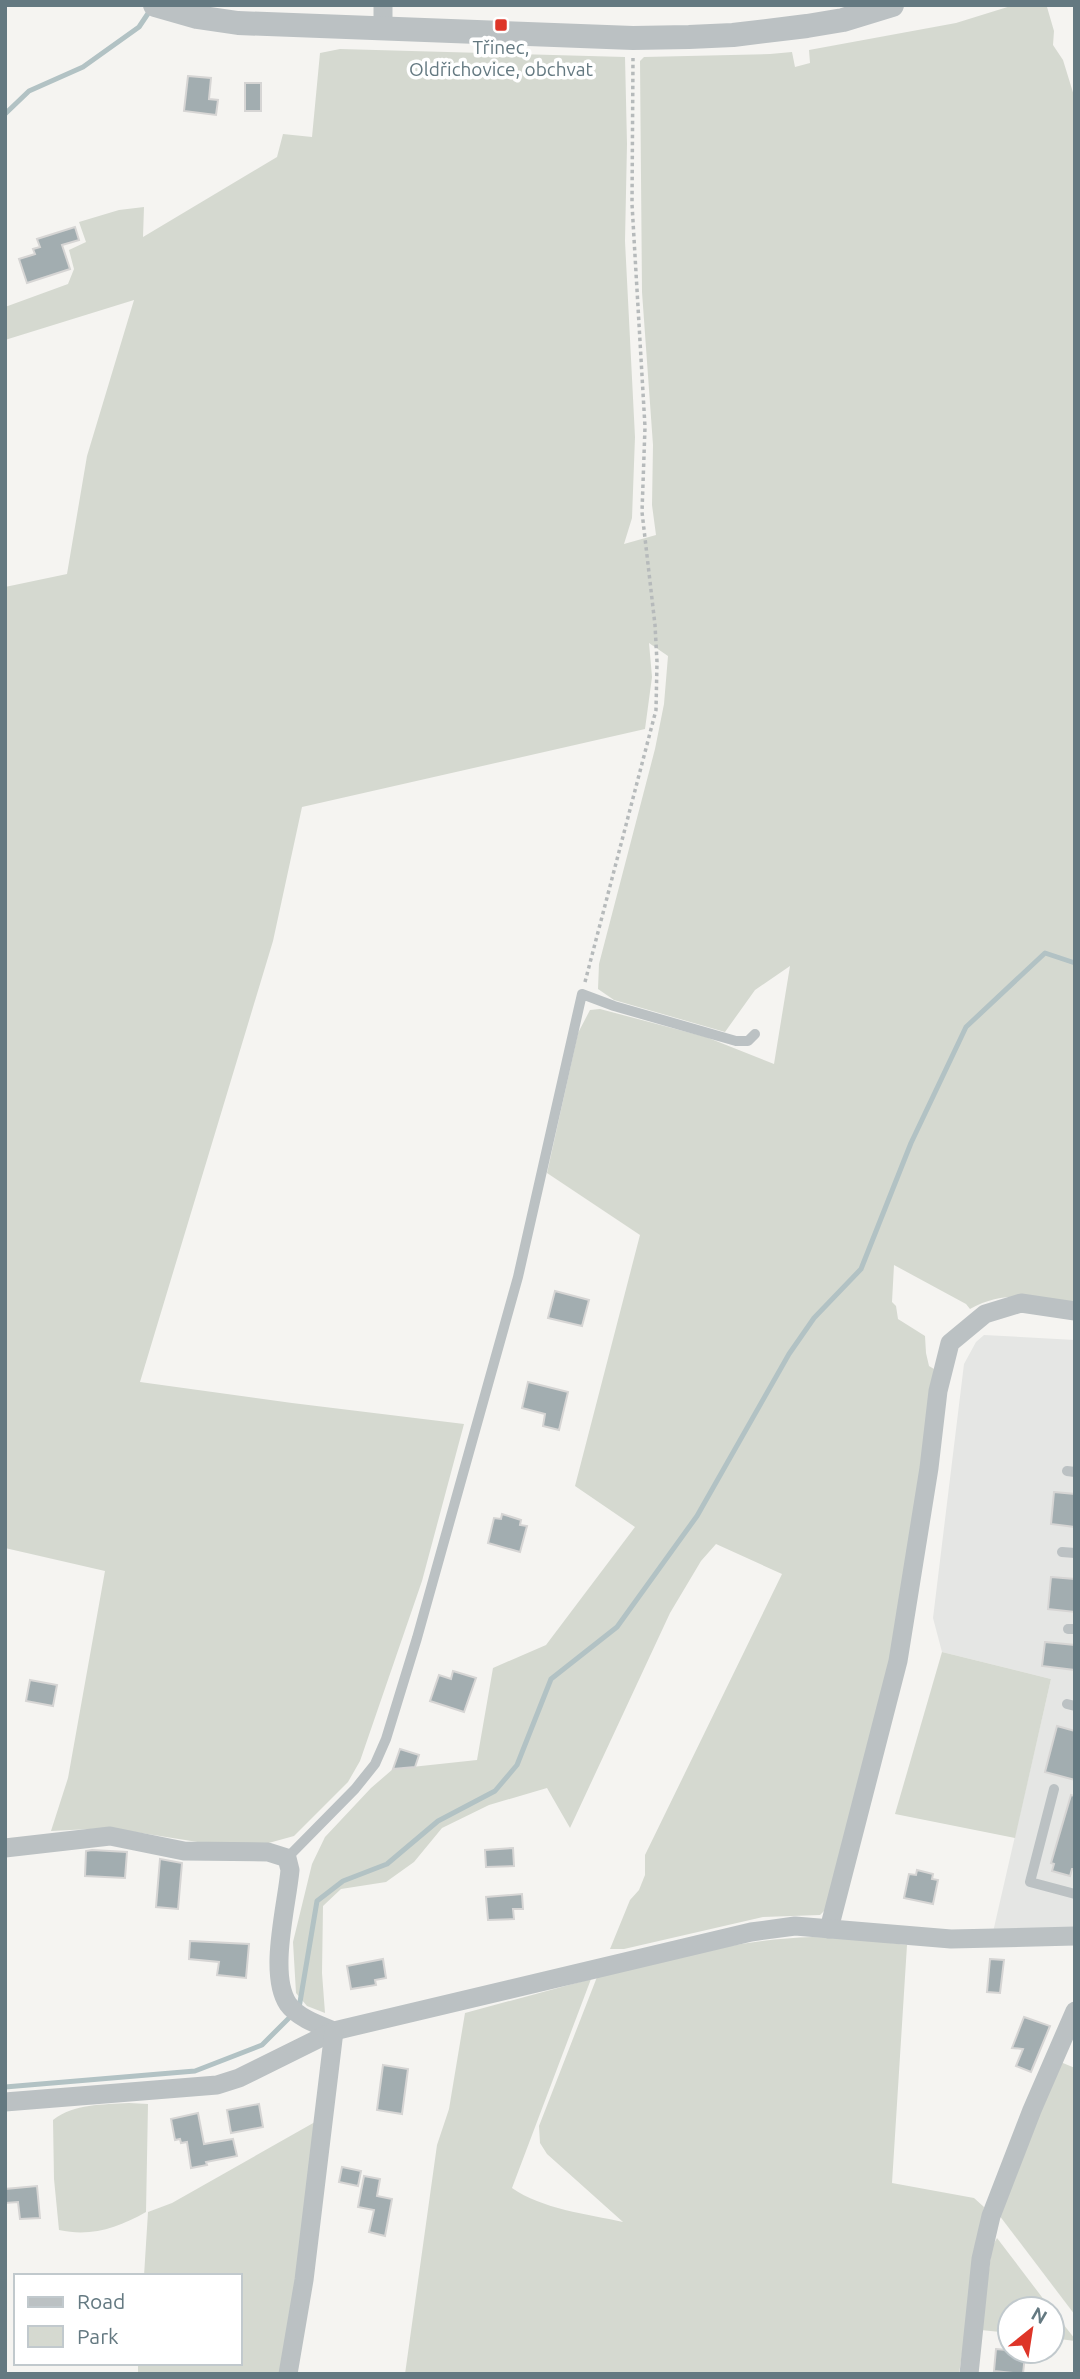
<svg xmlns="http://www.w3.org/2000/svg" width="1080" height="2379" font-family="Ubuntu,sans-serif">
  <rect width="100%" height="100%" fill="#f5f4f1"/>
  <path fill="#e5e6e4" d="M984 1335 1075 1340V1932H993L1051 1679 942 1652 933 1618 964 1364 976 1342Z"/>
  <g fill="#d5d9d0">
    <path d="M1014 5 1047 7 1054 31 1053 45 1063 60 1075 99V1303C1036 1298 1006 1289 970 1309L966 1304 894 1265 892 1302 896 1306 898 1319 925 1336 926 1353 929 1366 934 1369 906 1612 825 1910 820 1915 763 1917 624 1949H610L630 1900 639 1890 645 1875V1855L782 1574 716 1544 701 1561 670 1613 570 1828 547 1788 489 1805 442 1828 414 1862 386 1882 341 1889 323 1906 322 1973 325 2013 307 2006 296 1993 293 1942 312 1864 325 1837 371 1788 393 1769 477 1760 493 1668 546 1645 635 1527 575 1486 640 1235 547 1173 578 1033 590 1010 600 1009 706 1037 774 1064 790 966 755 990 725 1032 614 1000 598 989 599 964 655 749 664 704 668 656 649 643 652 677 645 729 302 807 273 941 140 1382 292 1403 464 1424 422 1581 360 1761 348 1782 294 1836 265 1844H210L110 1828 51 1831 68 1778 105 1571 5 1548V587L67 574 87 456 134 300 5 340V307L68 284 74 269 69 250 86 242 79 222 119 210 144 207 143 237 277 157 283 134 312 137 320 53 340 49 625 57 627 144 625 241 635 437 632 518 624 544 656 535 652 505 653 445 642 292 640 61 644 57 770 54 792 52 795 67 810 63 809 50 956 23Z"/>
    <path d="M942 1652 1051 1679 1015 1838 895 1814Z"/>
    <path d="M812 1937 849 1938 907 1945 892 2183 974 2198 984 2207 959 2374H405L437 2145 449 2109 465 2013 591 1979 512 2188C542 2209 587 2214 623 2222L547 2154 540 2143 539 2126 597 1977C667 1959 740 1939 812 1937Z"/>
    <path d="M1058 2061 1075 2068V2315L999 2215Z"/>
    <path d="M129 2103 148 2104 146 2212C118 2228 91 2237 59 2230L54 2179 53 2120C75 2103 102 2105 129 2103Z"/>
    <path d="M315 2122 295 2285 281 2374H138V2363H240V2276H144L148 2212 172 2203Z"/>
    <path d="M997 2238 1051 2309H1010V2333L981 2330 992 2247Z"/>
    <path d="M1052 2310 1075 2339V2341L1052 2338Z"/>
  </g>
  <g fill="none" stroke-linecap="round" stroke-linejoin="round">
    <g stroke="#b2c2c4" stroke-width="5">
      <path d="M5 114 29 91 83 67 139 27 151 9"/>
      <path d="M299 2008 317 1901 343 1881 387 1864 438 1821 495 1791 517 1765 551 1679 617 1627 697 1516 789 1354 814 1318 861 1269 911 1143 966 1027 1045 953 1075 963"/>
      <path d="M5 2087 195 2071 262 2045 292 2015"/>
    </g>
  </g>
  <g fill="#a2adb0" stroke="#d6d5d4" stroke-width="2">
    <path d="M188 76 211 78 209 99 218 100 216 115 184 111Z"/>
    <rect x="245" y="83" width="16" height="28"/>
    <path d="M75 227 79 240 62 245 70 269 27 283 19 259 35 254 33 249 40 247 37 239Z"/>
    <path d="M555 1291 589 1300 582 1326 548 1318Z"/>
    <path d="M528 1382 568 1392 559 1430 543 1426 545 1414 522 1408Z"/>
    <path d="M1054 1492 1075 1494V1527L1051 1524Z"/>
    <path d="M502 1514 521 1520 520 1525 527 1526 520 1552 488 1543 494 1518 501 1519Z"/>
    <path d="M1051 1577 1075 1579V1612L1048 1609Z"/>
    <path d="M1045 1642 1075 1645V1670L1042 1666Z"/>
    <path d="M453 1671 476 1678 464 1712 430 1701 439 1675 451 1679Z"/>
    <path d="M30 1680 57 1685 53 1706 26 1701Z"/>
    <path d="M1057 1726 1075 1731V1780L1045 1772Z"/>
    <path d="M400 1749 419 1755 415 1767 393 1769Z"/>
    <path d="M1071 1795 1075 1796V1869H1072L1070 1876 1052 1871 1054 1864 1051 1863Z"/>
    <path d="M513 1848 514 1866 486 1867 485 1850Z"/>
    <path d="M92 1850 127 1852 125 1878 85 1876 86 1851Z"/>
    <path d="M160 1859 182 1863 178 1909 156 1907Z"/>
    <path d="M917 1870 933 1874 932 1879 938 1880 933 1904 904 1898 909 1874 916 1875Z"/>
    <path d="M522 1894 523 1909H513L514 1919 488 1920 486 1897Z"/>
    <path d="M190 1941 249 1944 246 1978 217 1975 219 1962 189 1959Z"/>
    <path d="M383 1959 386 1978 375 1980 376 1985 351 1989 347 1966Z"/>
    <path d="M990 1959 1004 1960 1000 1993 987 1992Z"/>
    <path d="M1024 2017 1050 2026 1031 2072 1016 2066 1023 2049 1012 2048Z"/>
    <path d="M383 2065 408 2069 402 2114 377 2110Z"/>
    <path d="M259 2104 263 2127 231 2133 227 2110Z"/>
    <path d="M198 2113 204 2144 233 2139 237 2156 206 2162 207 2165 191 2168 187 2142 181 2143 180 2139 175 2140 171 2119Z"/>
    <path d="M342 2167 361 2171 358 2186 339 2182Z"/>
    <path d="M364 2176 380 2179 377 2196 392 2199 385 2236 369 2232 374 2210 358 2207Z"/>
    <path d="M37 2186 40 2218 20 2219 18 2202 5 2203V2189Z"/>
    <path d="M996 2349 1018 2351 1017 2355H1025L1023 2374 994 2371Z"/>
  </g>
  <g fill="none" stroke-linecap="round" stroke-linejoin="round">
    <path stroke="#b6babb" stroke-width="3.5" stroke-dasharray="3.5 3.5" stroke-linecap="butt" d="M585 982 656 710 657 662 655 625 642 512 645 427 632 204 633 58"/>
    <g stroke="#bbc1c3" stroke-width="10">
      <path d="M1067 1471 1075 1472"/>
      <path d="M1062 1552 1075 1553"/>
      <path d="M1068 1629H1075"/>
      <path d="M1067 1704 1075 1706"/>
      <path d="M1054 1789 1030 1882 1075 1894"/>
      <path d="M287 1858 355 1789 375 1764 386 1739 417 1638 518 1277 582 994 614 1006 736 1041H748L755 1034"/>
    </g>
    <g stroke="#bbc1c3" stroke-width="19">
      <path d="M383 5V30"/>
      <path d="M5 1848 110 1836 184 1851 268 1852 287 1858 290 1870C287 1905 268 1974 288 2004 298 2018 319 2025 334 2031"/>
      <path d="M829 1929 898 1661 929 1468 938 1391 950 1343 985 1314 1021 1303 1075 1311"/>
      <path d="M5 2102 217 2085 239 2078 334 2031 751 1932 795 1926 951 1939 1075 1936"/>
      <path d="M288 2374 304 2280 334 2031"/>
      <path d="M969 2374 981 2259 991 2216 1032 2110 1075 2011"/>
    </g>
    <path stroke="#bbc1c3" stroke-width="24" d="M155 5 197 17 238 23 633 38 689 37 733 35 807 26 843 20 892 5"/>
  </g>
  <rect fill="#de3528" stroke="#fff" stroke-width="2.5" x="494" y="18" width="14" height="14" rx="3.5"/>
  <g text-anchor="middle" stroke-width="7" stroke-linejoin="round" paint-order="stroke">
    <g font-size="19" fill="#647981" stroke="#fff">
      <text x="501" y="54">Třinec,<tspan x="501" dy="22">Oldřichovice, obchvat</tspan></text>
    </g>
  </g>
  <rect width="1080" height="2379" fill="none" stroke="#647981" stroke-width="14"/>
  <rect x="14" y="2274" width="228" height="91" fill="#ffffff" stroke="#c1c9cd" stroke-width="2"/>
  <rect x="28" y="2297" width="35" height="10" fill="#bbc1c3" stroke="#c1c9cd" stroke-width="2"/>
  <text x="77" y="2309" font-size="21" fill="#647981">Road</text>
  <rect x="28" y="2326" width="35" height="21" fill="#d5d9d0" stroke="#c1c9cd" stroke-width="2"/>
  <text x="77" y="2344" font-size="21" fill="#647981">Park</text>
  <g transform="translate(1031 2330) rotate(30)"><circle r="33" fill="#ffffff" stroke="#c1c9cd" stroke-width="2"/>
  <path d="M0-5L12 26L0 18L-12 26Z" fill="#de3528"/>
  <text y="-10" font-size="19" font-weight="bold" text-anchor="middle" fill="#647981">N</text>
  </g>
</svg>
